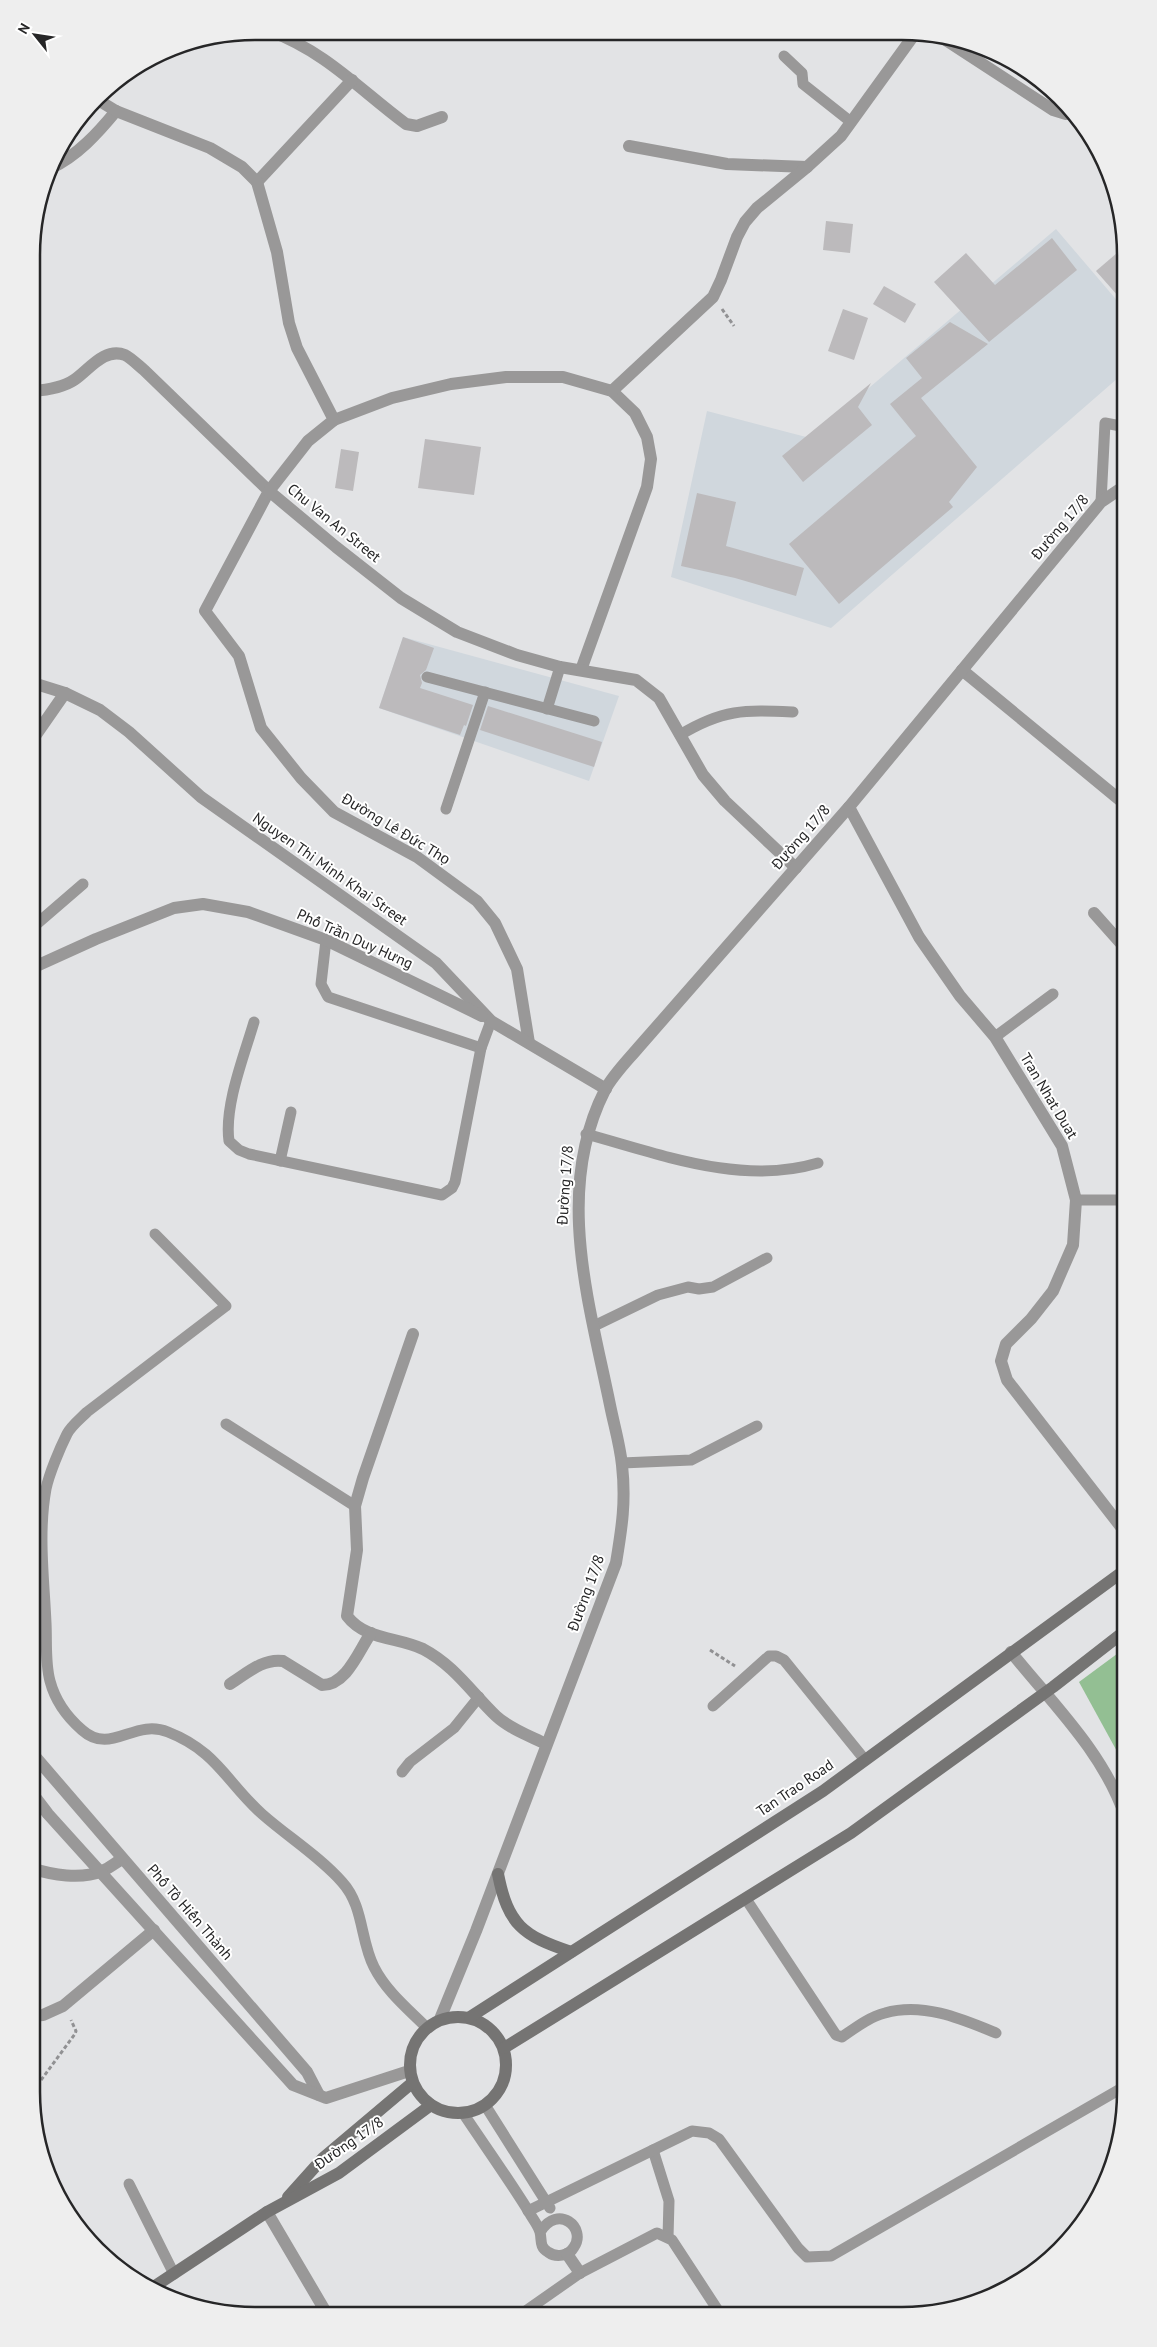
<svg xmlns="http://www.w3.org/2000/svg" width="1157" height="2347" font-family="'PT Sans',sans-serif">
  <rect width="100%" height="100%" fill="#e2e3e5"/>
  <g fill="#d0d7dd">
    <path d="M1056 229 1126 311V371L831 628 671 577 707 411 810 438Z"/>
    <path d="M403 637 619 696 589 781 379 708Z"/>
  </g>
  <path fill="#93bf93" d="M1125 1648V1766L1079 1682Z"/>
  <g fill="#bcbabc">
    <path d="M826 221 853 224 850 253 823 250Z"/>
    <path d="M1052 238 1077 270 989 342 934 282 966 253 995 285Z"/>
    <path d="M1124 247 1126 255V305L1096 271Z"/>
    <path d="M884 286 916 304 905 323 873 304Z"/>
    <path d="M843 309 868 318 854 360 828 351Z"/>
    <path d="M950 322 988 344 921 398 977 467 949 502 953 507 839 604 789 544 916 436 890 404 922 378 906 358Z"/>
    <path d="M871 383 858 407 872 425 803 482 782 456Z"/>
    <path d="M425 439 481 447 474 495 418 488Z"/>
    <path d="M341 449 359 452 353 491 335 488Z"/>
    <path d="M697 493 736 502 726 546 804 568 796 596 735 578 681 566Z"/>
    <path d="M403 637 434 648 426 670 420 675 422 683 420 688 473 705 466 726 464 725 460 735 379 708Z"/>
    <path d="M488 706 602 742 594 767 480 730Z"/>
  </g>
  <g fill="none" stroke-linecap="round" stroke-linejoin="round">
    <g stroke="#919193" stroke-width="3" stroke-dasharray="4 2.5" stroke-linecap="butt">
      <path d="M722 309 734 326"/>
      <path d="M710 1650 735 1666"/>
      <path d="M41 2080 75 2034 76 2031 71 2020"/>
    </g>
    <g stroke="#999898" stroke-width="11">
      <path d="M784 56 802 73 803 84 851 122"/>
      <path d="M1101 502 1105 423 1126 427"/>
      <path d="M427 677 594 721"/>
      <path d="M547 709 560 667"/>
      <path d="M680 735C723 709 744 710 793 712"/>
      <path d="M446 809 485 692"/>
      <path d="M32 928 83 884"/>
      <path d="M326 940 321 984 328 997 481 1048"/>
      <path d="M254 1022C244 1056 224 1106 229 1141L239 1150 249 1154 442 1195 452 1188 455 1182 481 1048 491 1021"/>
      <path d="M995 1037 1053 994"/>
      <path d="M586 1134C660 1154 741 1186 818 1163"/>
      <path d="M280 1161 291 1112"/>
      <path d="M1076 1200H1125"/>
      <path d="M155 1234 226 1306 87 1412C80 1419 71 1426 67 1434 60 1448 49 1474 46 1489 38 1533 44 1578 46 1623 47 1642 45 1663 50 1681 55 1700 67 1717 82 1730 111 1756 134 1718 168 1732 217 1751 227 1783 262 1814 288 1837 319 1856 342 1882 364 1906 360 1940 374 1967 386 1991 408 2009 426 2027"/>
      <path d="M594 1326 658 1295 688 1287 699 1289 713 1287 767 1258"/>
      <path d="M226 1424 355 1506"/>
      <path d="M622 1463 691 1460 757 1426"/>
      <path d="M713 1706 769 1656H776L784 1660 865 1760"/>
      <path d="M402 1772 410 1762 454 1728 479 1697"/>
      <path d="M746 1899 836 2035 842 2037C855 2028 869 2017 885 2013 923 2002 962 2019 996 2033"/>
      <path d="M485 2105 550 2208"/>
      <path d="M463 2113C485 2146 508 2178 529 2212 532 2218 538 2225 540 2232 542 2240 539 2247 548 2252 556 2258 569 2256 574 2247 587 2228 558 2203 540 2232"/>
      <path d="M653 2150 669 2201 668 2237"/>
      <path d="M129 2184 174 2274"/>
      <path d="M528 2211 692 2131 709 2133 719 2139 798 2248 807 2257 831 2256 1122 2088"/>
      <path d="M520 2315 580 2273 657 2233 672 2240 721 2315"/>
    </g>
    <g stroke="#999898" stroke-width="12">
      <path d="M270 31C326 52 359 89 406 124L417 126 442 117"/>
      <path d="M938 35 1053 110 1066 114 1070 110"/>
      <path d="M629 146 727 164 807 167"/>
      <path d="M51 168C77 156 98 133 116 111"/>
      <path d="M257 182 352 80"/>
      <path d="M33 391C47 390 62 388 74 380 89 370 104 347 125 355 131 358 138 365 144 370L269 491 205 611 239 656 261 728 301 778 334 812 417 857 477 901 495 923 517 969 529 1043"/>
      <path d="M334 420 392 398 451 384 506 377H563L612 391 635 413 647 437 651 459 647 487 581 670"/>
      <path d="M962 670 1126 805"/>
      <path d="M33 683 65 693 100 710 129 732 201 797 436 963 491 1021 606 1089"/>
      <path d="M33 739 65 693"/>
      <path d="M849 807 919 937 960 996 995 1037 1062 1146 1076 1200 1073 1245 1053 1291 1031 1319 1006 1344 1001 1361 1007 1380 1125 1532"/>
      <path d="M1094 913 1126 949"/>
      <path d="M32 968 96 939 174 908 203 904 248 912 326 940 482 1016"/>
      <path d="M413 1334 363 1478 355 1506 357 1550 347 1616C365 1640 398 1637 423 1649 455 1666 471 1692 496 1716 510 1729 530 1736 546 1744"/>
      <path d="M1011 1652C1052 1703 1104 1753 1125 1816"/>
      <path d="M230 1684C246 1674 263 1658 283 1661L322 1685C347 1685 359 1650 371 1633"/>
      <path d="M31 1868C52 1875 81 1880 102 1871 109 1868 115 1863 122 1859"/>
      <path d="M1125 1993 1123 1980 1125 1936"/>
      <path d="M31 2016 43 2015 63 2006 154 1930"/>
      <path d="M267 2212 327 2314"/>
      <path d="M567 2254 580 2273"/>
    </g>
    <g stroke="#999898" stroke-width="12">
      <path d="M98 100 116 111 210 148 242 167 257 182 277 252 289 323 297 348 334 420 308 441 269 491 336 547 401 598 457 632 517 655 560 667 636 680 659 698 703 775 725 801 796 868"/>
      <path d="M612 391 713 297 721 280 737 237 745 222 757 208 807 167 841 136 914 35"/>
      <path d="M32 1753 307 2072 319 2095"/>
      <path d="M32 1793 48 1814 293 2085 326 2098 409 2071"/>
      <path d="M440 2019 476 1931 616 1563C622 1527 626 1501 622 1465 620 1445 614 1425 610 1405 589 1302 554 1190 605 1090 613 1075 627 1061 638 1048L849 807 1101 502 1126 485"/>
    </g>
    <g stroke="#757473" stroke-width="12">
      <path d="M498 1874C508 1925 523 1936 571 1952"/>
      <circle cx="458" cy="2065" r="48"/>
      <path d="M470 2017 823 1791 1125 1570"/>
      <path d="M504 2048 851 1833 1053 1687 1125 1631"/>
      <path d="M288 2197 323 2158 412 2083"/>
      <path d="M152 2288 267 2212 339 2173 431 2105"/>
    </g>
  </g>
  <g text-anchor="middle" stroke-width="4" stroke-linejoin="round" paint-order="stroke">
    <g font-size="15" fill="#262627" stroke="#fff">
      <text transform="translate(334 523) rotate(39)" y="5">Chu Van An Street</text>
      <text transform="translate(1060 527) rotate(-50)" y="5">Đường 17/8</text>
      <text transform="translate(396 829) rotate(31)" y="5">Đường Lê Đức Thọ</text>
      <text transform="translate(801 837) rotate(-49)" y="5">Đường 17/8</text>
      <text transform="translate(330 869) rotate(35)" y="5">Nguyen Thi Minh Khai Street</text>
      <text transform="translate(355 939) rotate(24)" y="5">Phố Trần Duy Hưng</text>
      <text transform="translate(1049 1096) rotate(59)" y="5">Tran Nhat Duat</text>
      <text transform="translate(565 1185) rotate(-86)" y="5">Đường 17/8</text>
      <text transform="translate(586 1593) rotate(-70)" y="5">Đường 17/8</text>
      <text transform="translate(795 1788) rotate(-34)" y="5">Tan Trao Road</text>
      <text transform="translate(190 1912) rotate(49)" y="5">Phố Tô Hiến Thành</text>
      <text transform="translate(349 2143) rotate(-35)" y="5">Đường 17/8</text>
    </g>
  </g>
  <path d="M0 0H1157V2347H0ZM255 40H902A215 215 0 0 1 1117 255V2092A215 215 0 0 1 902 2307H255A215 215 0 0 1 40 2092V255A215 215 0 0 1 255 40Z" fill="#eee" fill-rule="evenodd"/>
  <path fill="none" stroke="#262627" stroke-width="2.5" d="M255 40H902A215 215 0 0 1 1117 255V2092A215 215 0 0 1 902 2307H255A215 215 0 0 1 40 2092V255A215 215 0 0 1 255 40Z"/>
  <g transform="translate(35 35) rotate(300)" stroke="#ffffff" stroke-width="4" paint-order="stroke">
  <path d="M0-4L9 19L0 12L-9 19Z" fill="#262627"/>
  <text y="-8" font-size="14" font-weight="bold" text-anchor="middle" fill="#262627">N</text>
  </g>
</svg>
